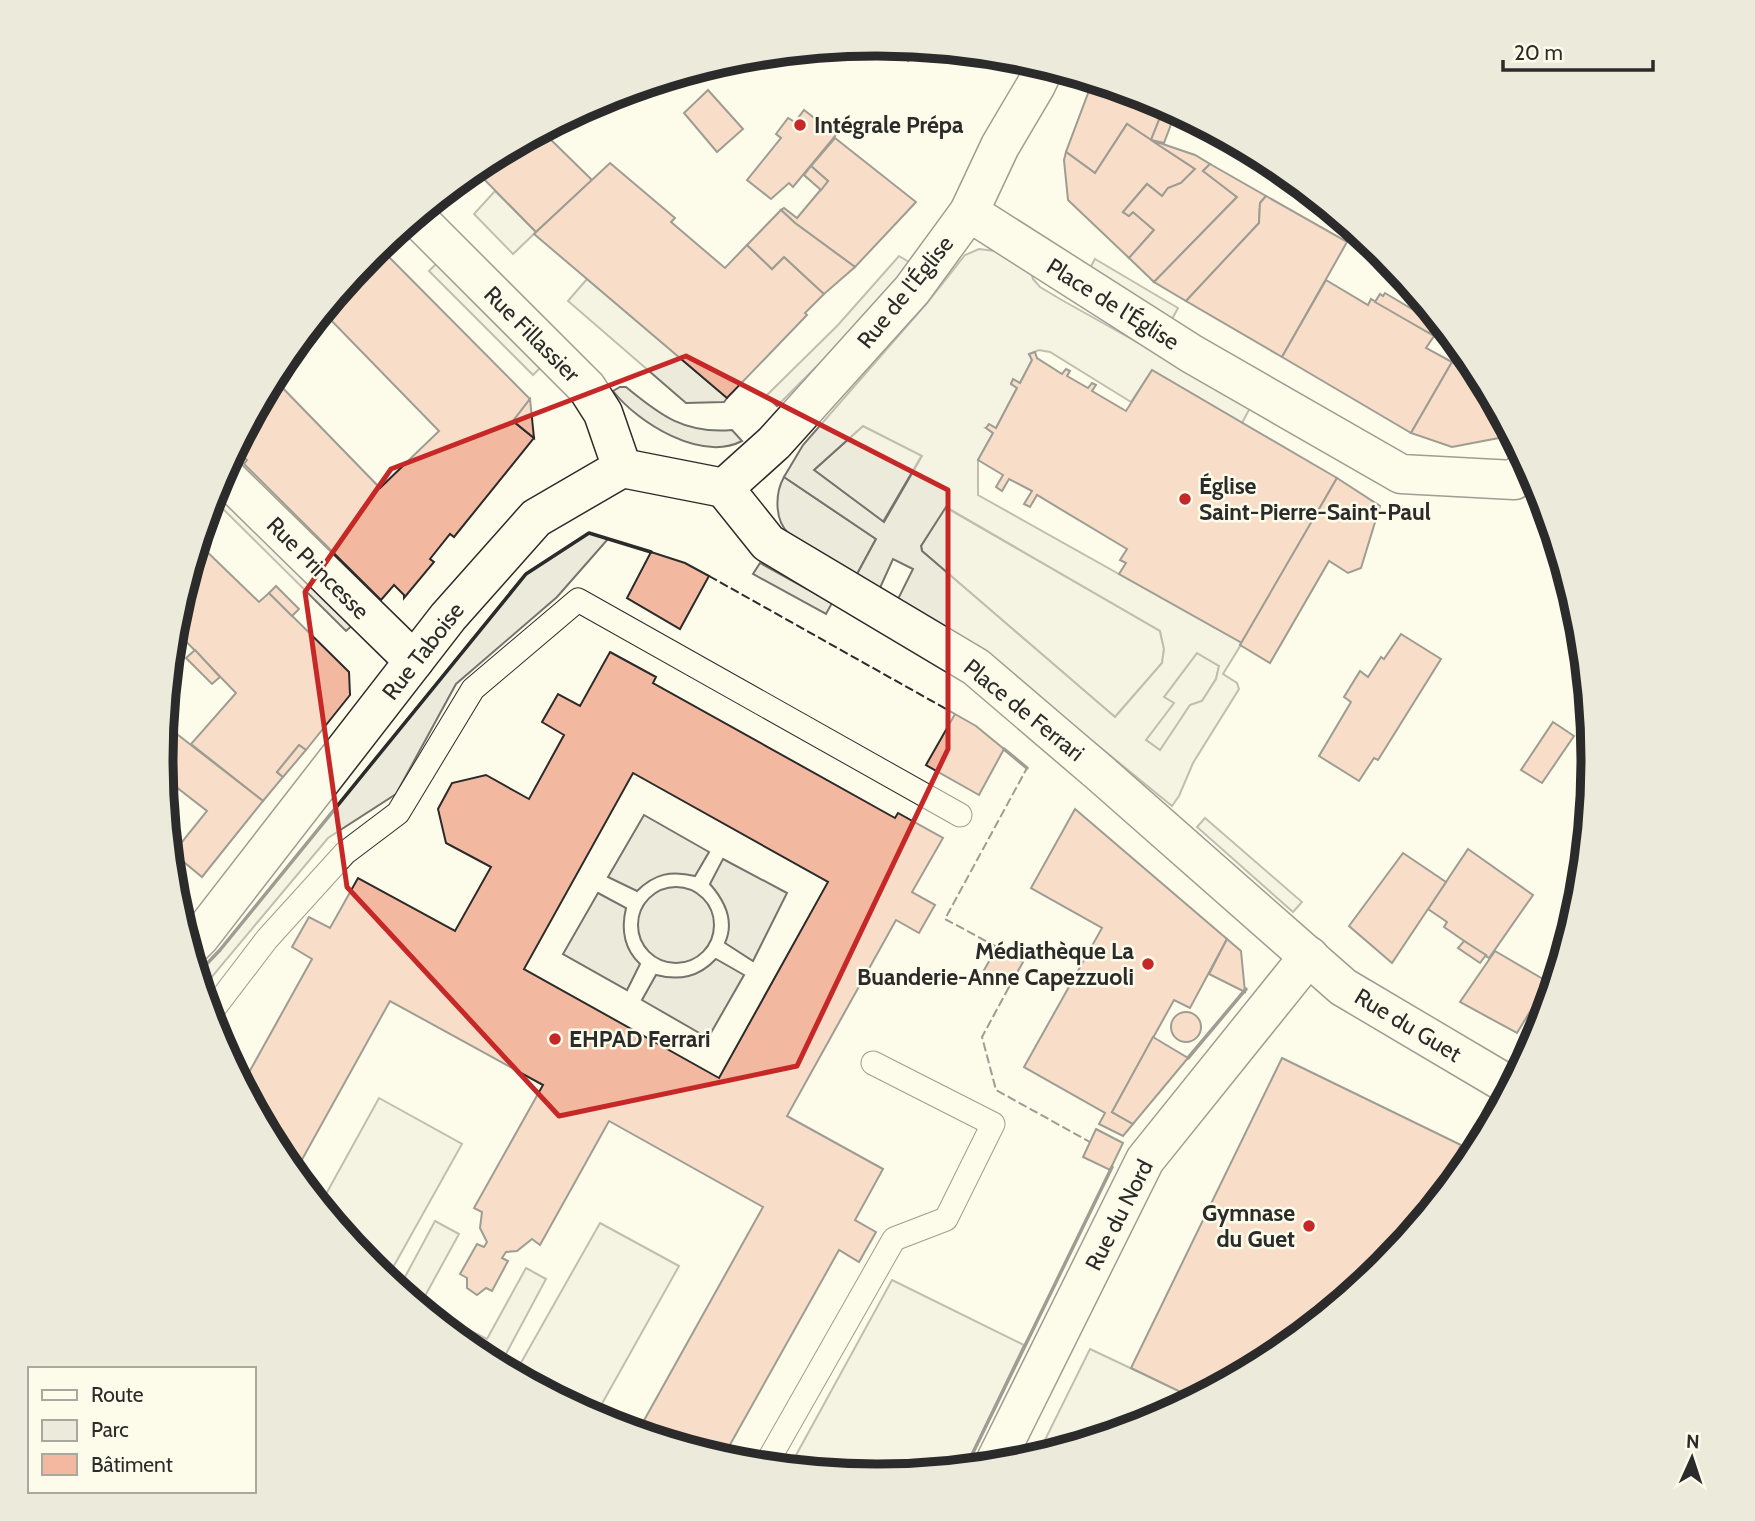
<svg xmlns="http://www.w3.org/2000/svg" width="1755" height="1521" font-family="Cabin,sans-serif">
  <rect width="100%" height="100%" fill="#fdfbea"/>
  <g fill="#ecebdb" stroke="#74746e" stroke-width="2">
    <path d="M495 191 536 232 513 254 474 214Z"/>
    <path d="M587 279 727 398 724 402 686 403 568 301Z"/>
    <path d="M620 387H626C661 416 685 434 732 430L742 441C701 462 638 423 613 391Z"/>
    <path d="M863 426 922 455 883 522 814 470Z"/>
    <path d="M784 477 876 539 856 576C836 563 806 549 789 534 774 520 775 493 784 477Z"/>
    <path d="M945 507 1160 631 1164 649 1162 663 1115 717 922 551 921 546Z"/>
    <path d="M589 533 608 539 557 597 456 684 396 794 328 838 210 979 202 992 197 974 220 950 525 574Z"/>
    <path d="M1197 653 1219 666 1216 679 1202 701 1190 705 1161 751 1146 740 1173 703 1164 697Z"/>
    <path d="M644 815 709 852 695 876C671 870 654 874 637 891L608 877Z"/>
    <path d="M723 859 787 893 753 961 725 943C735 921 725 901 710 884Z"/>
    <circle cx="676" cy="925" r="38"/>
    <path d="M598 893 626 908C621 929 624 949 640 964L627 990 563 954Z"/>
    <path d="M716 959 744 975 708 1038 642 1000 656 975C680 981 699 977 716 959Z"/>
    <path d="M379 1098 462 1144 386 1280 370 1267 320 1205Z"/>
    <path d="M435 1221 459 1234 420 1305 444 1318 441 1325 398 1290Z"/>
    <path d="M600 1223 679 1266 594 1418 514 1375Z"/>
    <path d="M526 1268 546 1279 499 1367 479 1356 455 1337 461 1326 487 1339Z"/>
    <path d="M892 1280 1024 1345 965 1469 877 1477 789 1468Z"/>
  </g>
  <g fill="#eceadb" stroke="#74746e" stroke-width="2" fill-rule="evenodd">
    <path d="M979 249 995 251 1031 272 1033 279 1040 287 1060 299 1251 406 1242 423 1152 370 1131 402 1050 352 1039 350 1029 354 1032 360 1020 383 1013 380 1011 383 1017 388 996 428H986L993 433 978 460V495L1242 643 1223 674 1237 683 1239 689 1193 763 1179 796 1172 806 986 654 897 601 913 569 893 559 879 590 856 576 876 539 784 477 803 445 927 303 965 255ZM863 426 922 456 884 522 814 470ZM946 507 1160 631 1164 649 1162 663 1115 717 922 551 921 546ZM1197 653 1219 666 1216 679 1202 701 1190 705 1160 750 1146 740 1174 703 1164 697Z"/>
    <path d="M899 256 909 262 876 305 849 334 777 406 766 396 838 325Z"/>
    <path d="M1095 259 1178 308 1172 319 1089 270Z"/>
    <path d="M437 263 540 368 533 375 429 271Z"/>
    <path d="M216 486 355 623 346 631 212 498Z"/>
    <path d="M760 563 832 603 826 614 753 574Z"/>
    <path d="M1205 818 1302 902 1293 912 1197 827Z"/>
    <path d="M1090 1349 1196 1399 1151 1423 1036 1458Z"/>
  </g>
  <g fill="#f2b8a0" stroke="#2b2b2b" stroke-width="2" fill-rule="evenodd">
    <path d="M892 45 921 48 908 61Z"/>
    <path d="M705 67 694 82 683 74Z"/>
    <path d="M1093 80 1152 98 1165 105 1151 140 1127 124 1095 173 1066 152Z"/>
    <path d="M708 90 743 129 717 152 684 113Z"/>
    <path d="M1165 105 1176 111 1164 143 1151 140Z"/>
    <path d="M804 110 836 135 793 187 789 183 771 199 747 180 781 138 776 134 788 118 795 122Z"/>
    <path d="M1127 124 1195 169 1181 183 1168 188 1162 196 1147 184 1123 212 1129 216 1133 212 1154 230 1129 258 1068 200 1064 160 1066 152 1095 173Z"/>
    <path d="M542 131 592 180 536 232 474 169Z"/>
    <path d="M835 138 916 202 855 267 795 223 781 210 784 208 797 218 828 181 811 166Z"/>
    <path d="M1151 140 1195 155 1210 164 1203 171 1237 197 1154 282 1129 258 1154 230 1133 212 1129 216 1123 212 1147 184 1162 196 1168 188 1181 183 1195 169Z"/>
    <path d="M610 163 675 218 671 222 725 268 747 245 772 269 784 257 824 294 805 313 807 315 727 398 534 234Z"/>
    <path d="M1210 164 1266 196 1260 203 1259 223 1186 301 1154 282 1237 197 1203 171Z"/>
    <path d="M811 166 828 181 821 190 804 175Z"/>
    <path d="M1266 196 1347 242 1282 357 1186 301 1259 223 1260 203Z"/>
    <path d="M781 210 795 223 855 267 824 294 784 257 772 269 747 245Z"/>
    <path d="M379 247 530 399 513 421 534 438 454 537 450 534 430 559 434 562 404 598V595L394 585 381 600 244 464 247 460 235 449 273 378 380 488 439 431 323 312Z"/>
    <path d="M1326 280 1368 305 1371 299 1434 336 1426 348 1452 362 1411 433 1282 357Z"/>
    <path d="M1385 293 1432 321 1430 324 1434 326 1429 333 1375 302 1380 294 1383 296Z"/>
    <path d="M1035 352 1037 358 1062 374 1066 369 1070 371 1067 376 1088 388 1092 383 1096 385 1092 391 1126 411 1152 370 1337 478 1242 643 1119 574 1126 563 1120 560 1127 549 1037 495 1030 507 1024 504 1032 491 1009 479 1002 491 996 487 1003 475 978 460 993 433 986 428 989 424 996 428 1017 388 1011 384 1013 379 1020 383 1032 360 1029 354Z"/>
    <path d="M1470 358 1510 431 1504 437 1452 447 1411 433 1452 362 1460 367Z"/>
    <path d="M530 399 534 438 513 421Z"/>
    <path d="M1337 478 1380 506 1361 568 1348 573 1329 561 1270 663 1240 645Z"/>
    <path d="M198 543 259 602 269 593 349 672 350 695 306 750 299 745 277 772 283 777 263 801 191 744 236 693 177 632 173 635 175 620Z"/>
    <path d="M651 552 685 563 709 576 680 629 627 598Z"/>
    <path d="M276 586 299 609 292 616 269 593Z"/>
    <path d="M1401 634 1441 659 1378 760 1374 758 1359 781 1319 756 1351 702 1344 697 1360 671 1368 677 1381 657 1384 659Z"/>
    <path d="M195 650 220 677 212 684 186 658Z"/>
    <path d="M610 652 656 677 653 683 895 818 898 813 943 838 912 892 935 905 919 933 896 920 787 1116 883 1169 855 1220 876 1232 859 1262 839 1250 722 1459 637 1433 763 1207 609 1121 540 1245 532 1239 517 1251 506 1252 502 1258 508 1261 492 1291 486 1288 477 1295 467 1288V1278L460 1274 477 1244 484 1247 487 1242 480 1228 482 1212 474 1208 543 1085 390 1001 294 1174 281 1158 242 1085 312 959 292 947 309 917 330 928 358 878 455 931 491 867 446 843 438 809 452 783 486 775 529 799 564 735 542 722 558 694 580 706ZM633 773 828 882 719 1078 524 969Z"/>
    <path d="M955 714 976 726 1004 749 979 795 926 765Z"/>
    <path d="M1553 722 1574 736 1542 783 1521 770Z"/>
    <path d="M164 724 263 801 202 877 173 853 207 811 162 776 161 760Z"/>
    <path d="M299 745 306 750 283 777 277 772Z"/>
    <path d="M1075 809 1227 939 1190 1008 1174 1000 1112 1112 1133 1124 1123 1136 1099 1124 1105 1113 1024 1067 1102 928 1031 888Z"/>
    <path d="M1468 849 1533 895 1489 958 1444 927 1447 922 1428 909Z"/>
    <path d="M1403 853 1446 882 1392 963 1349 926Z"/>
    <path d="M1227 939 1241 951 1245 992 1209 974Z"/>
    <path d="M1464 941 1486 955 1480 963 1458 948Z"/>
    <path d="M997 947 1023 962 1009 987 983 972Z"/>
    <path d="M1495 951 1548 982 1517 1033 1460 1002Z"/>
    <path d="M1549 1004 1543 1022 1538 1018Z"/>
    <circle cx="1186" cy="1027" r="15"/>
    <path d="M1153 1037 1188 1058 1133 1124 1112 1112Z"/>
    <path d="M1282 1058 1461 1145 1434 1203 1436 1204 1398 1250 1394 1248 1384 1268 1275 1357 1195 1399 1131 1368Z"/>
    <path d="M1096 1129 1123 1143 1110 1170 1083 1157Z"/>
  </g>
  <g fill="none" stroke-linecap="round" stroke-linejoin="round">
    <defs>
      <g id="lane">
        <path d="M209 1015 267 939 345 853 398 813 473 689 578 600 960 815"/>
        <path d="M765 1466 894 1239 946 1219 993 1124 873 1063"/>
      </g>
      <g id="street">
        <path d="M969 212 1192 354 1401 474 1514 480 1529 466"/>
        <path d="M416 217 587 388 603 413 622 468"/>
        <path d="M222 473 414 661"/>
        <path d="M724 488 768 543 976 667 1100 773 1343 987 1512 1087"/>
        <path d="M724 488 774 443 912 290 969 212 1000 146 1036 85 1045 66"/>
        <path d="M189 948 200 937 448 617 536 518 622 468 724 488"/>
        <path d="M993 1466 1145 1160 1309 956"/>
      </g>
    </defs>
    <use href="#lane" stroke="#2b2b2b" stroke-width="25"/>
    <use href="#street" stroke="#2b2b2b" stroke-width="41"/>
    <use href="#lane" stroke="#fdfbea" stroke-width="23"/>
    <use href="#street" stroke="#fdfbea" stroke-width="38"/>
    <g stroke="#2b2b2b" stroke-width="2" stroke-dasharray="9 3.5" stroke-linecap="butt">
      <path d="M709 576 955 714"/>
      <path d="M997 947 945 919 1027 768"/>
      <path d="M1009 987 982 1037 996 1090 1090 1142"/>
    </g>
    <g stroke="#2b2b2b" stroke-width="3.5">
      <path d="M1004 749 1027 768"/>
      <path d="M197 974 220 950 526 574 589 533 651 552"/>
      <path d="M1188 1058 1246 989"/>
      <path d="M965 1469 1112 1167"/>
    </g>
  </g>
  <path d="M0 0H1755V1521H0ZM686 356 948 490V749L797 1066 559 1116 347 887 305 592 391 469Z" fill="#fdfbea" fill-opacity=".55" fill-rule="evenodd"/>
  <path fill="none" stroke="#c62828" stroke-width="5" stroke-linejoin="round" d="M686 356 948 490V749L797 1066 559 1116 347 887 305 592 391 469Z"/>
  <g fill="#c62828" stroke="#fdfbea" stroke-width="2.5">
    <circle cx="800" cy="125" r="7"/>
    <circle cx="1185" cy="499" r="7"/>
    <circle cx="1148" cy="964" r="7"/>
    <circle cx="555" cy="1039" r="7"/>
    <circle cx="1309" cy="1226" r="7"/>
  </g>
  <g text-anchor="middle" stroke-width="5" stroke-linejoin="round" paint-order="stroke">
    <g font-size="23" font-weight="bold" fill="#2b2b2b" stroke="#fdfbea" text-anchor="start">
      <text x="814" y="133">Intégrale Prépa</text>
      <text x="1199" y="494">Église<tspan x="1199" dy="26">Saint-Pierre-Saint-Paul</tspan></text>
      <text x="1134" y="959" text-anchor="end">Médiathèque La<tspan x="1134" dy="26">Buanderie-Anne Capezzuoli</tspan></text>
      <text x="569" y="1047">EHPAD Ferrari</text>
      <text x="1295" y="1221" text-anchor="end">Gymnase<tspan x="1295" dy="26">du Guet</tspan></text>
    </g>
    <g font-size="23" fill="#2b2b2b" stroke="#fdfbea">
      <text transform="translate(905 292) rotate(-51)" y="8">Rue de l'Église</text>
      <text transform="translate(1113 304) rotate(32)" y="8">Place de l'Église</text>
      <text transform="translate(532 334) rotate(45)" y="8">Rue Fillassier</text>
      <text transform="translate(318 568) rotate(45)" y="8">Rue Princesse</text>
      <text transform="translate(423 651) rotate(-52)" y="8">Rue Taboise</text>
      <text transform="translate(1024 710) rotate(39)" y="8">Place de Ferrari</text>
      <text transform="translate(1408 1025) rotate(31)" y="8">Rue du Guet</text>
      <text transform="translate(1119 1215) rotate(-63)" y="8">Rue du Nord</text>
    </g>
  </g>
  <path d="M0 0H1755V1521H0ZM173 760a704 704 0 1 1 1408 0a704 704 0 1 1-1408 0Z" fill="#eceadb" fill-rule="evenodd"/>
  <path fill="none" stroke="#2b2b2b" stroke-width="9" d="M173 760a704 704 0 1 1 1408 0a704 704 0 1 1-1408 0Z"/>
  <rect x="28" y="1367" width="228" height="126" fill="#fdfbea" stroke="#a9a89e" stroke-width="2"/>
  <rect x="42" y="1390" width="35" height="10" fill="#fdfbea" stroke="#a9a89e" stroke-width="2"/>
  <text x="91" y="1402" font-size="21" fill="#2b2b2b">Route</text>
  <rect x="42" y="1420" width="35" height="21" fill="#ecebdb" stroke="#a9a89e" stroke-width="2"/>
  <text x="91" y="1437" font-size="21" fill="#2b2b2b">Parc</text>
  <rect x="42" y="1454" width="35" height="21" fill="#f2b8a0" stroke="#a9a89e" stroke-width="2"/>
  <text x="91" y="1472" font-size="21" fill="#2b2b2b">Bâtiment</text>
  <g transform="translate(1692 1458) rotate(3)" stroke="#fdfbea" stroke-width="5" paint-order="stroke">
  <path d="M0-5L12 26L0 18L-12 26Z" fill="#2b2b2b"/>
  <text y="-10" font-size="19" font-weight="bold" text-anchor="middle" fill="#2b2b2b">N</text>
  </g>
  <path d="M1503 60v10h150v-10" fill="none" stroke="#2b2b2b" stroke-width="3.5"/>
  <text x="1514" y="60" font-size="21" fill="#2b2b2b" stroke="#fdfbea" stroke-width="5" paint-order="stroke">20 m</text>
</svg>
